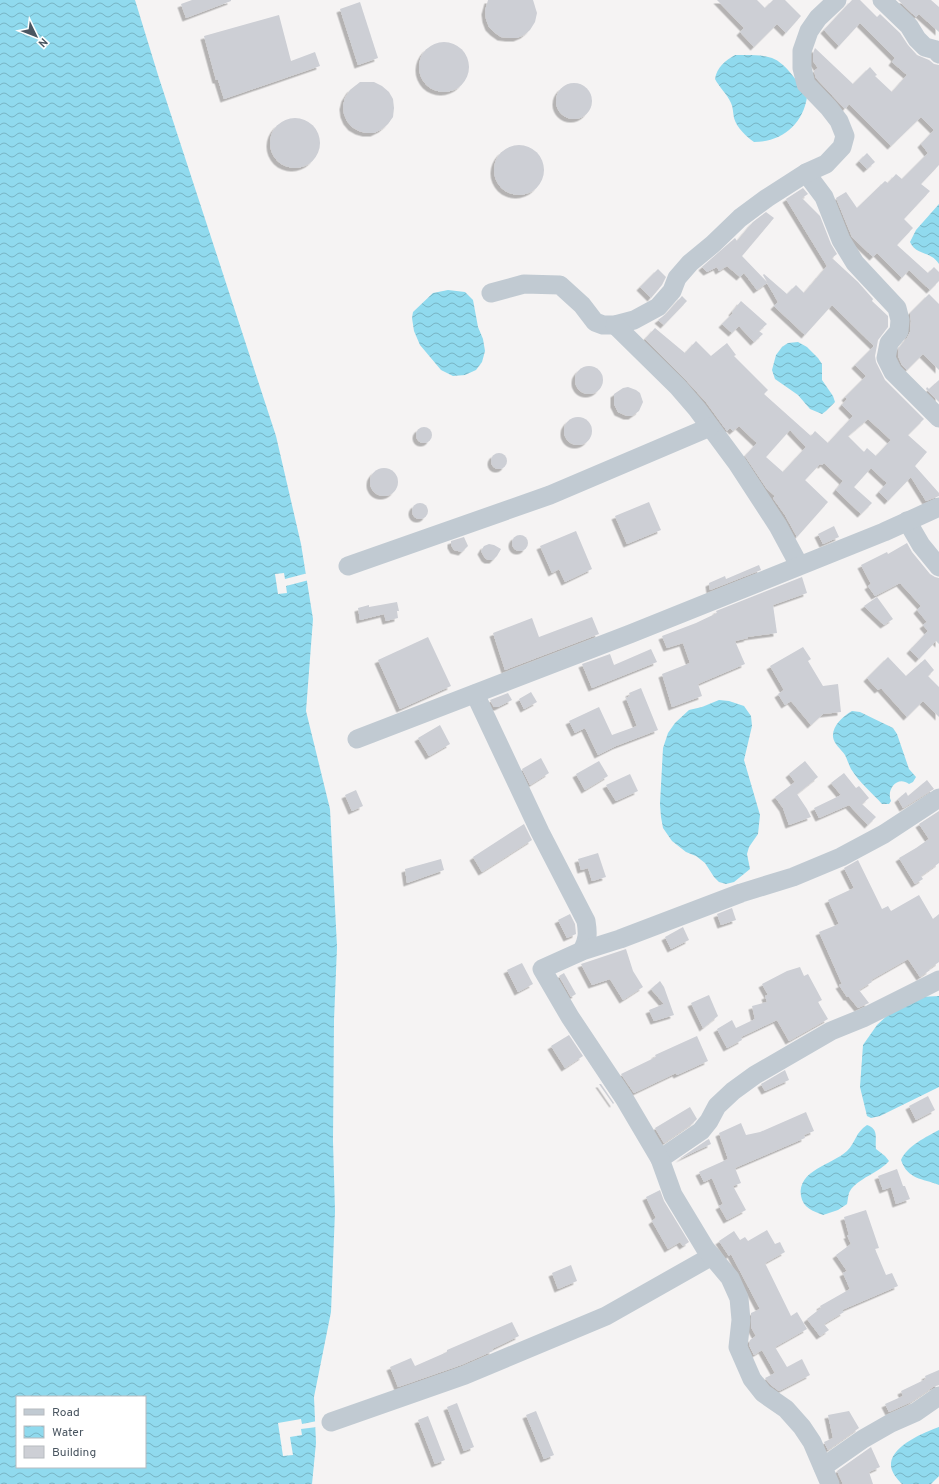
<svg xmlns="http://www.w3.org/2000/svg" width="939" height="1484" font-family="Overpass,sans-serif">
  <defs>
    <pattern id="water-waves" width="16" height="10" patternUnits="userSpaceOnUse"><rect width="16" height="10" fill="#90daee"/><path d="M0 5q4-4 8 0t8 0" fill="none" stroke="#78b4c4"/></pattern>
    <filter id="shadow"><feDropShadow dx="-3.5" dy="3.5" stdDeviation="0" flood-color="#0004"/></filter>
  </defs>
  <rect width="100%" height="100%" fill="#f5f3f3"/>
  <g fill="url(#water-waves)" fill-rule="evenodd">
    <path d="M0 0H135L158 75 276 436 301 544 313 619 306 711 330 809 337 947 334 1020 333 1141 335 1211 331 1312 314 1397 316 1443 312 1484H0ZM17 1397H145V1467H17Z"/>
    <path d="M735 55C746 55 761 54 772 58 786 63 800 85 807 97 803 124 782 142 754 142 746 136 737 128 734 118 733 113 733 107 731 103 727 94 719 87 715 79 717 67 725 61 735 55Z"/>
    <path d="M939 204V264C937 261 934 258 932 257 924 252 914 252 910 242L916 230Z"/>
    <path d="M448 290 465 292 473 300 478 327 483 339 485 351 482 362 476 370 465 375 453 376 441 370 420 345 414 331 412 318 413 312 433 293Z"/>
    <path d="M798 342 807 347 818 358 822 364V380L833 396 835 402 826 411 822 414 810 409 798 395 775 379 772 370 776 355 782 347 788 343Z"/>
    <path d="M719 700 729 701 744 706 751 716 752 726 744 760 760 815 758 834 749 847 747 854 750 869 734 882 726 884 719 882 714 877 705 863 696 856 686 852 672 841 663 828 661 817 660 804 663 748 668 733 675 723 689 710 702 707Z"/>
    <path d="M852 711 860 712 893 728 897 734 909 769 916 777 913 782 909 784C897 775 886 790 891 801L889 804H882C872 793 859 782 851 769 849 765 847 759 845 755 841 749 834 744 833 737 832 726 843 716 852 711Z"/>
    <path d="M939 996V1087L880 1116 871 1118 867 1116 860 1087 863 1045 877 1025 891 1012 920 997Z"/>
    <path d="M867 1125C879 1129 875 1138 876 1149L885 1156 889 1161C880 1172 857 1179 850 1191 848 1194 848 1200 847 1204L838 1210 823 1215C813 1211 803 1208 801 1196 797 1170 832 1165 847 1151 856 1142 855 1133 867 1125Z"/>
    <path d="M939 1130V1185C922 1178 908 1180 901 1160 907 1146 926 1137 939 1130Z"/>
    <path d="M939 1427V1476L931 1484H902C897 1479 890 1471 891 1463 893 1445 925 1432 939 1427Z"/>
  </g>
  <g fill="#f5f3f3">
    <path d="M284 573 285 579 308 573 309 580 286 586 287 593 278 594 275 574Z"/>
    <path d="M301 1419 302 1424 317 1421V1427L301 1429 302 1435 290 1437 293 1455 283 1456 278 1423Z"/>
  </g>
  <g fill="#cdcfd5" fill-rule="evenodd" filter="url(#shadow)">
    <path d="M192 0H231V1L186 18 181 4Z"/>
    <path d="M488 0H533L537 13 535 22 530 30 524 35 517 38H509L501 37 494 32 489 27 486 19 485 11Z"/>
    <path d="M717 0H757L765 8 773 0H785L801 16 786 33 777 24 754 47 740 32 744 28Z"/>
    <path d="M852 0H860L877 17 880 14 900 33 908 45 917 55 929 60 934 64 939 65V165L921 184 930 191 904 219 913 228 897 245 928 273 934 267 939 272V281L930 290 909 270 902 278 877 253 873 257 852 237 836 198 846 192 857 208 885 181 888 183 896 174 902 179 928 153 921 144 934 130 921 117 891 146 849 104 845 109 816 78 814 71 818 68 813 61V53L815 48 853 84 870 67 877 75 875 76 892 92 907 75 892 62 895 58 860 23 839 46 824 30Z"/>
    <path d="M898 0H931L939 7V32L919 14 916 17Z"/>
    <path d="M360 2 378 58 358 65 340 9Z"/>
    <path d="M279 15 291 61 315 52 320 66 224 99 218 80H216L204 36Z"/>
    <circle cx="444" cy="67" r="25"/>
    <path d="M360 82H374L382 86 389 92 393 99 394 108 393 117 388 124 382 129 374 133H366L359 131 352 127 347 121 344 114 343 106 345 98 350 90Z"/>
    <circle cx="574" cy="101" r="18"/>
    <circle cx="295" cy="143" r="25"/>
    <circle cx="519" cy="170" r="25"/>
    <path d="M867 153 875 162 867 169 859 161Z"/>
    <path d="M803 188 808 194 802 198 820 216 831 244 837 254 832 258 858 282 873 299 872 301 888 316V327L878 340 875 356 876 362 885 380 924 419 908 435 927 452 915 466 939 493V496L926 501 911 477 888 501 879 492 887 483 871 468 854 487 872 503 861 514 836 490 843 481 824 463 822 465 820 464 805 480 828 502 797 537 785 515 773 498 775 496 767 489 745 456 757 443 739 426 733 431 730 428 727 431 706 402 686 380 645 339 655 328 685 353 696 341 711 356 727 343 736 355 734 356 768 390 764 394 811 436 815 431 828 443 853 416 842 405 847 399 845 397 866 376 855 365 874 346 832 305 805 335 774 306 778 302 767 283 757 290 744 273 740 277 727 266 719 271 717 267 707 272 702 267 735 238 737 241 753 222 766 212 774 218 742 256 767 282 763 275 764 274 787 294 796 285 804 293 827 266 786 199ZM868 419 891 440 876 456 867 448 864 452 848 436ZM790 430 806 447 783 472 766 457Z"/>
    <path d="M658 269 666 277 662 285 651 298 640 287Z"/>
    <path d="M929 294 939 304V370L923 354 907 370 902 365 898 356 899 348 907 338 910 332 911 321 910 313Z"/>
    <path d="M682 296 687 301 664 325 658 320 666 314Z"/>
    <path d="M741 301 767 324 759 331 763 334 754 342 739 326 732 333 722 324 733 313 732 312Z"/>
    <circle cx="589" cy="380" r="14"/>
    <path d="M939 380V402L926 389 927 387 929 389Z"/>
    <path d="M628 387 636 390 640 393 643 402 639 411 632 416H627L618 412 614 404V394L623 388Z"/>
    <circle cx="578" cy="431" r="14"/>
    <circle cx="424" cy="435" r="8"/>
    <circle cx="499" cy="461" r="8"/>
    <circle cx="384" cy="482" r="14"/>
    <path d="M649 502 661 530 627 544 615 516Z"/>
    <circle cx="420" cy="511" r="8"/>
    <path d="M834 526 839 537 823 544 818 534Z"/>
    <path d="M576 531 592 569 565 582 559 569 552 573 540 546Z"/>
    <circle cx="520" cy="543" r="8"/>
    <path d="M464 537 468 546 462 552 454 550 451 545V541Z"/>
    <path d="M907 543 912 552 930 574 935 577 939 578V644L936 641 919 659 910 650 928 631 923 625 927 622 917 610 921 606 900 583 875 596 868 586 871 584 861 565 887 552 888 554Z"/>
    <path d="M489 544 494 545 501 549 497 556 493 560H488L485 558 481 551 484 546Z"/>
    <path d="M759 565 761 570 710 590 709 583 725 576 726 579Z"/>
    <path d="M802 577 807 593 773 605 777 633 747 637 748 638 735 641 745 664 698 684 702 696 672 707 662 674 690 663 683 643 667 648 662 636 696 623 717 613 716 611Z"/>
    <path d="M877 597 893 619 884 625 864 606Z"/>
    <path d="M397 602 399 611H397L398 618 386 621 384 614 360 620 358 608 369 605V607Z"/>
    <path d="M592 617 599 634 505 670 493 633 532 618 539 637Z"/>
    <path d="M428 637 451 686 400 709 378 660Z"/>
    <path d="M803 647 811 659 808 661 823 686 838 684 841 712 823 714 811 725 791 701 785 705 778 694 784 690 770 666Z"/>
    <path d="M651 649 657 662 592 688 582 664 610 654 614 665Z"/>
    <path d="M888 657 906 676 925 659 934 670 928 676 939 687V717L923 701 907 717 881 688 878 690 867 678Z"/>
    <path d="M641 688 658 730 616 746 598 755 585 728 575 733 569 721 599 707 612 735 637 726 626 698 630 696 629 693Z"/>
    <path d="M531 692 537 702 524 709 519 699Z"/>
    <path d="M508 693 512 700 498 707H494L490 700Z"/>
    <path d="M440 725 450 744 429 756 418 738Z"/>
    <path d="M541 758 549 773 530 785 522 769Z"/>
    <path d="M599 761 608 776 585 790 576 774Z"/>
    <path d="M805 761 818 777 797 794 807 809 811 817 789 825 783 808 775 797 795 782 789 774Z"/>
    <path d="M844 773 856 788 859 786 869 798 862 804 876 817 868 825 849 805 819 818 814 808 841 795 831 783Z"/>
    <path d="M630 774 638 791 616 801 606 785Z"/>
    <path d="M927 780 934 789 903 808 898 799 906 792 908 796Z"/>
    <path d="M356 790 363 806 352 811 345 795Z"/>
    <path d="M939 811V863L921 876 923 879 915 884 899 858 916 848 929 839 919 824Z"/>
    <path d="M524 824 532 840 482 872 473 857Z"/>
    <path d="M598 853 606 877 592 881 588 868 581 870 578 859Z"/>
    <path d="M441 859 444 870 407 883 405 869Z"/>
    <path d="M858 860 882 909 888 906 891 911 919 895 933 919 939 914V962L929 969 930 970 920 977 908 959 871 980 872 982 859 990 869 1003 858 1008 849 997H847L839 985 842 984 819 932 839 924 828 900 854 888 844 868Z"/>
    <path d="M732 908 736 920 721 925 717 914Z"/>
    <path d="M570 914 575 924 576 934 567 938 558 920Z"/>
    <path d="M683 927 689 940 671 949 665 937Z"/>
    <path d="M626 949 633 971 643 987 623 1000 610 979 592 985 581 964Z"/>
    <path d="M522 963 533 984 518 992 507 970Z"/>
    <path d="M800 967 804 976 808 974 822 1000 818 1002 828 1019 789 1041 777 1020 741 1037 742 1040 727 1048 717 1029 732 1020 736 1028 755 1019 752 1006 767 1002 765 996 768 995 762 984 787 971Z"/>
    <path d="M564 973 576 994 571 997 559 976Z"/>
    <path d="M660 981 664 987 674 1015 654 1021 649 1010 664 1004 651 989Z"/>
    <path d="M709 995 718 1016 703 1028 691 1003Z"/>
    <path d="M569 1035 583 1056 565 1068 551 1046Z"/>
    <path d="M697 1036 708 1061 677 1075 676 1073 634 1093 621 1074 656 1057 655 1055Z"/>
    <path d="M785 1070 789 1080 765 1091 761 1084Z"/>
    <path d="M599 1084H601L614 1103 613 1104Z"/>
    <path d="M928 1096 935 1110 916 1120 909 1106Z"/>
    <path d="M690 1107 697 1119 693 1123 664 1143 655 1128Z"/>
    <path d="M806 1112 814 1131 804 1135 805 1138 735 1168 741 1183 733 1186 746 1210 727 1220 719 1206 723 1204 712 1178 704 1182 699 1172 728 1159 719 1133 741 1123 746 1135 760 1132Z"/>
    <path d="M709 1139 711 1144 679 1159 707 1140Z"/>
    <path d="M897 1169 903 1186H905L910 1199 896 1204 891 1187 883 1190 878 1176Z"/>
    <path d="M660 1190 664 1201 689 1242 683 1246 680 1242 668 1249 652 1221 656 1218 646 1197Z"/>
    <path d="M866 1210 879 1248 875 1249 886 1275 892 1273 898 1286 842 1310 844 1312 824 1324 829 1330 820 1336 807 1319 821 1308 820 1306 850 1289 843 1273 847 1271 836 1255 851 1244 847 1235H849L844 1217Z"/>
    <path d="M767 1230 775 1244 780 1242 785 1252 765 1263 791 1316 797 1312 807 1329 775 1347 787 1367 802 1359 810 1375 779 1391 771 1385 765 1378 775 1373 762 1350 754 1355 749 1345 750 1340 756 1336 751 1327V1313L760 1309 731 1254 729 1256 719 1241 734 1231 740 1240 745 1237 748 1241Z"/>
    <path d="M571 1265 577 1281 558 1289 552 1273Z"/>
    <path d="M512 1322 519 1336 492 1349 493 1351 461 1365 398 1387 390 1367 411 1358 415 1366 447 1352V1350Z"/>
    <path d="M939 1370V1385L933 1387 911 1402 889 1412 885 1404 903 1396 901 1391 926 1379 925 1376Z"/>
    <path d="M457 1403 474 1447 464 1451 447 1407Z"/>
    <path d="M536 1411 554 1455 544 1459 526 1415Z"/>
    <path d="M849 1411 859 1428 828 1450 824 1442 833 1438 828 1415Z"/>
    <path d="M428 1416 445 1460 435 1464 418 1420Z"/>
    <path d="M871 1447 880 1467 869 1472 873 1484H843L837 1471Z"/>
  </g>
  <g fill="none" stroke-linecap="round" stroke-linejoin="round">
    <g stroke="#c1cad2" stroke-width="19">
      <path d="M882 0 909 26 917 39 925 47 936 50 939 54"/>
      <path d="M806 173 824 197 841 240 855 263 897 308 900 320 899 331 889 343 886 358 893 372 939 418"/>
      <path d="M491 293 524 284 560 285 582 305 595 322 603 325H615L634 320 658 307 672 291 677 278 690 263 713 244 740 218 767 198 806 173 826 164 842 147 845 136 839 121 829 108 806 84 802 68V51L809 31 818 18 837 0"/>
      <path d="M615 325 678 387 697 409 737 463 778 526 799 565"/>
      <path d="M907 521 921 545 939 567"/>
      <path d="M348 566 550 495 710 427"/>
      <path d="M475 694 540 832 586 921C588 933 588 940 582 951"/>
      <path d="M357 739 630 634 884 532 939 507"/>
      <path d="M660 1159 701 1131 709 1121 717 1106 733 1091 755 1075 831 1031 863 1018 939 980"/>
      <path d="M331 1422 465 1375 606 1316 712 1256"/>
      <path d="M823 1467 863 1439 891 1423 916 1412 939 1396"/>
      <path d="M830 1484 812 1442 802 1427 786 1409 763 1393 752 1379 738 1347 741 1320 739 1298 730 1278 705 1248 673 1195 660 1159 624 1098 570 1017 542 969 582 951 620 939 741 893 793 877 841 857 884 834 939 798"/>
    </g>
  </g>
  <rect x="16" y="1396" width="130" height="72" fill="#ffffff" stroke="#b7bbc0"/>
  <rect x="24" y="1409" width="20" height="6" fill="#c1cad2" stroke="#b7bbc0"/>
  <text x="52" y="1416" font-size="12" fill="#4a5661">Road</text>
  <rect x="24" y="1426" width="20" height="12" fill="url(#water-waves)" stroke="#b7bbc0"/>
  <text x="52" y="1436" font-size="12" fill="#4a5661">Water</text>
  <rect x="24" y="1446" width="20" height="12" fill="#cdcfd5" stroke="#b7bbc0"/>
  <text x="52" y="1456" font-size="12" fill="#4a5661">Building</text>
  <g transform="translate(36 36) rotate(133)" stroke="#ffffff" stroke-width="3" paint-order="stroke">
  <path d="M0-3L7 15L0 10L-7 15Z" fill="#4a5661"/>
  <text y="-6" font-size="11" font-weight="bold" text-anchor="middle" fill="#4a5661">N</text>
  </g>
</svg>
